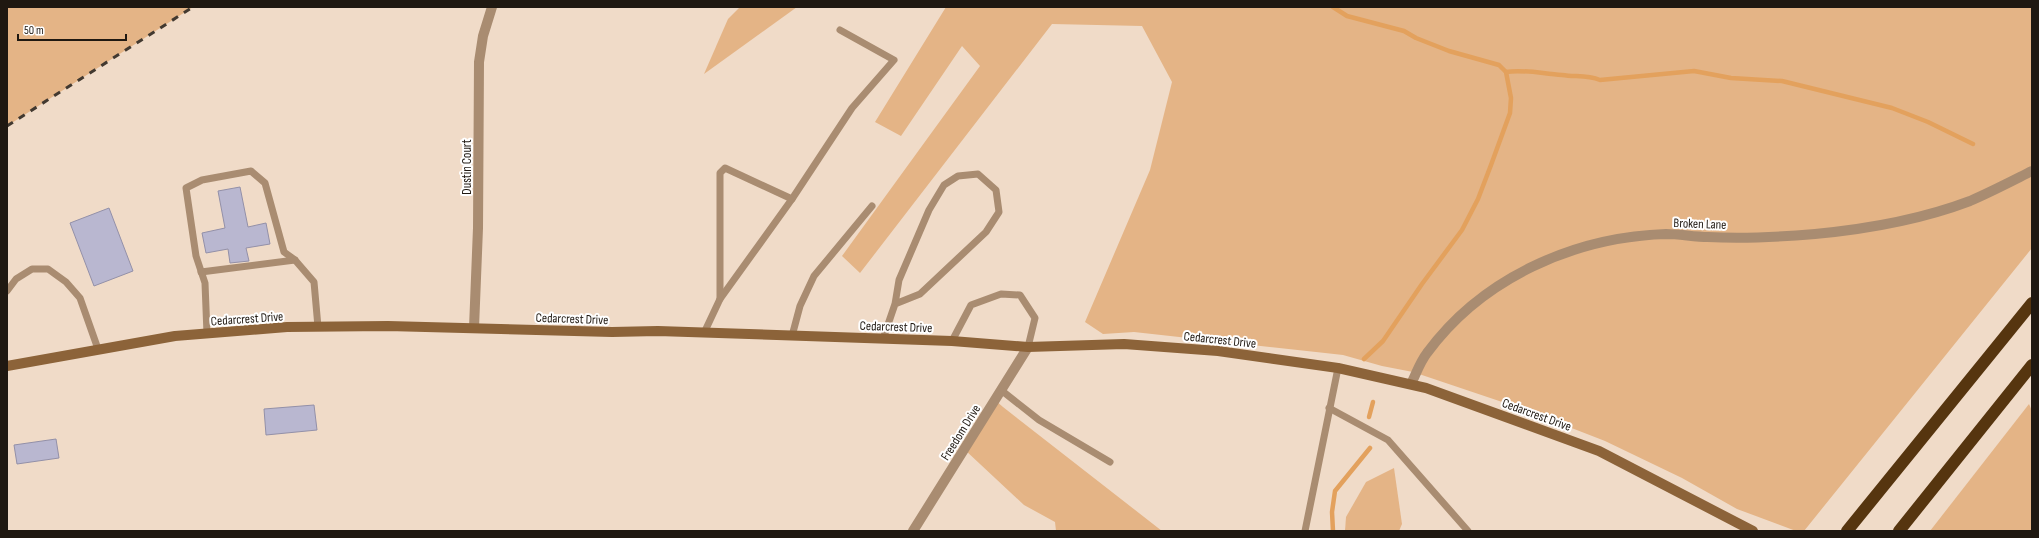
<svg xmlns="http://www.w3.org/2000/svg" width="2039" height="538" font-family="'Sofia Sans Condensed',sans-serif">
  <rect width="100%" height="100%" fill="#f0dbc8"/>
  <g fill="#e4b486">
    <path d="M7 7H193L7 126Z"/>
    <path d="M740 7H797L704 74 728 19Z"/>
    <path d="M946 7H2032V248L1804 531H1796L1737 509 1682 478 1605 441 1520 408 1413 372 1382 366 1343 355 1316 352 1134 332 1103 334 1085 322 1150 170 1172 82 1142 26 1052 24 860 273 842 256 980 66 962 46 901 136 875 122Z"/>
    <path d="M995 400 1003 407 1162 531H1056L1055 522 1024 505 965 450Z"/>
    <path d="M2029 404 2032 411V531H1930Z"/>
    <path d="M1394 468 1402 524 1399 531H1345L1346 517 1366 482Z"/>
  </g>
  <g fill="none" stroke-linecap="round" stroke-linejoin="round">
    <g stroke="#e3a15d" stroke-width="4.5">
      <path d="M1333 7 1347 16 1404 31 1416 38 1449 51 1499 65 1506 72 1511 98 1510 113 1491 165 1478 199 1462 230 1422 284 1383 341 1364 359"/>
      <path d="M1506 72C1525 69 1543 74 1562 75 1576 77 1587 75 1600 80L1694 71 1731 78 1782 81 1892 108 1928 122 1973 144"/>
      <path d="M1369 417 1373 402"/>
      <path d="M1333 531 1332 512 1335 491 1370 448"/>
    </g>
  </g>
  <g fill="#b9b7d0" stroke="#9390a8">
    <path d="M240 187 248 227 266 223 270 244 246 248 249 261 230 263 228 249 206 253 202 233 225 228 218 191Z"/>
    <path d="M109 208 133 271 94 286 70 223Z"/>
    <path d="M314 405 317 430 266 435 264 409Z"/>
    <path d="M56 439 59 458 17 464 14 445Z"/>
  </g>
  <g fill="none" stroke-linecap="round" stroke-linejoin="round">
    <g stroke="#a98c71" stroke-width="7">
      <path d="M201 272 295 260"/>
      <path d="M7 291 16 279 32 269H48L66 282 80 298 98 349"/>
      <path d="M720 299 792 199"/>
      <path d="M704 333 720 299V173L725 168 792 199 852 108 894 60 840 30"/>
      <path d="M207 334 205 283 196 256 186 188 202 180 251 171 265 183 284 252 295 260 314 282 318 327"/>
      <path d="M792 336 800 306 814 276 872 206"/>
      <path d="M883 339 895 304 899 280 929 210 944 185 958 176 978 174 996 190 999 212 986 232 920 294 895 304"/>
      <path d="M952 341 971 305 1001 294 1020 295 1035 318 1028 347"/>
      <path d="M1001 390 1039 420 1110 462"/>
      <path d="M1329 408 1388 440 1468 531"/>
      <path d="M1305 531 1338 368"/>
    </g>
    <g stroke="#a98c71" stroke-width="10">
      <path d="M474 328 478 228 479 62 483 36 492 7"/>
      <path d="M1411 384C1416 374 1420 362 1427 353 1482 278 1574 237 1666 234 1680 234 1694 237 1708 237 1743 239 1780 237 1815 234 1868 229 1920 220 1970 201 1991 192 2012 181 2032 171"/>
      <path d="M913 531 1028 347"/>
    </g>
    <path stroke="#8c6339" stroke-width="10" d="M7 366 175 336 287 327 388 326 612 332 658 331 952 341 1028 347 1124 344 1218 351 1338 368 1426 388 1599 451 1753 531"/>
    <g stroke="#56350f" stroke-width="12">
      <path d="M1847 531 2032 303"/>
      <path d="M1899 531 2032 365"/>
    </g>
    <path stroke="#423930" stroke-width="3" stroke-dasharray="7 7" stroke-linecap="butt" d="M7 126 193 7"/>
  </g>
  <g text-anchor="middle" stroke-width="4" stroke-linejoin="round" paint-order="stroke">
    <g font-size="13" fill="#1f1811" stroke="#fff">
      <text transform="translate(466 167) rotate(-90)" y="5">Dustin Court</text>
      <text transform="translate(1700 223) rotate(2)" y="5">Broken Lane</text>
      <text transform="translate(247 318) rotate(-4)" y="5">Cedarcrest Drive</text>
      <text transform="translate(572 318) rotate(2)" y="5">Cedarcrest Drive</text>
      <text transform="translate(896 326) rotate(2)" y="5">Cedarcrest Drive</text>
      <text transform="translate(1220 339) rotate(6)" y="5">Cedarcrest Drive</text>
      <text transform="translate(1537 414) rotate(20)" y="5">Cedarcrest Drive</text>
      <text transform="translate(960 432) rotate(-58)" y="5">Freedom Drive</text>
    </g>
  </g>
  <rect width="2039" height="538" fill="none" stroke="#1f1811" stroke-width="16"/>
  <path d="M18 34v6h108v-6" fill="none" stroke="#1f1811" stroke-width="2"/>
  <text x="24" y="34" font-size="12" fill="#1f1811" stroke="#ffffff" stroke-width="3" paint-order="stroke">50 m</text>
</svg>
